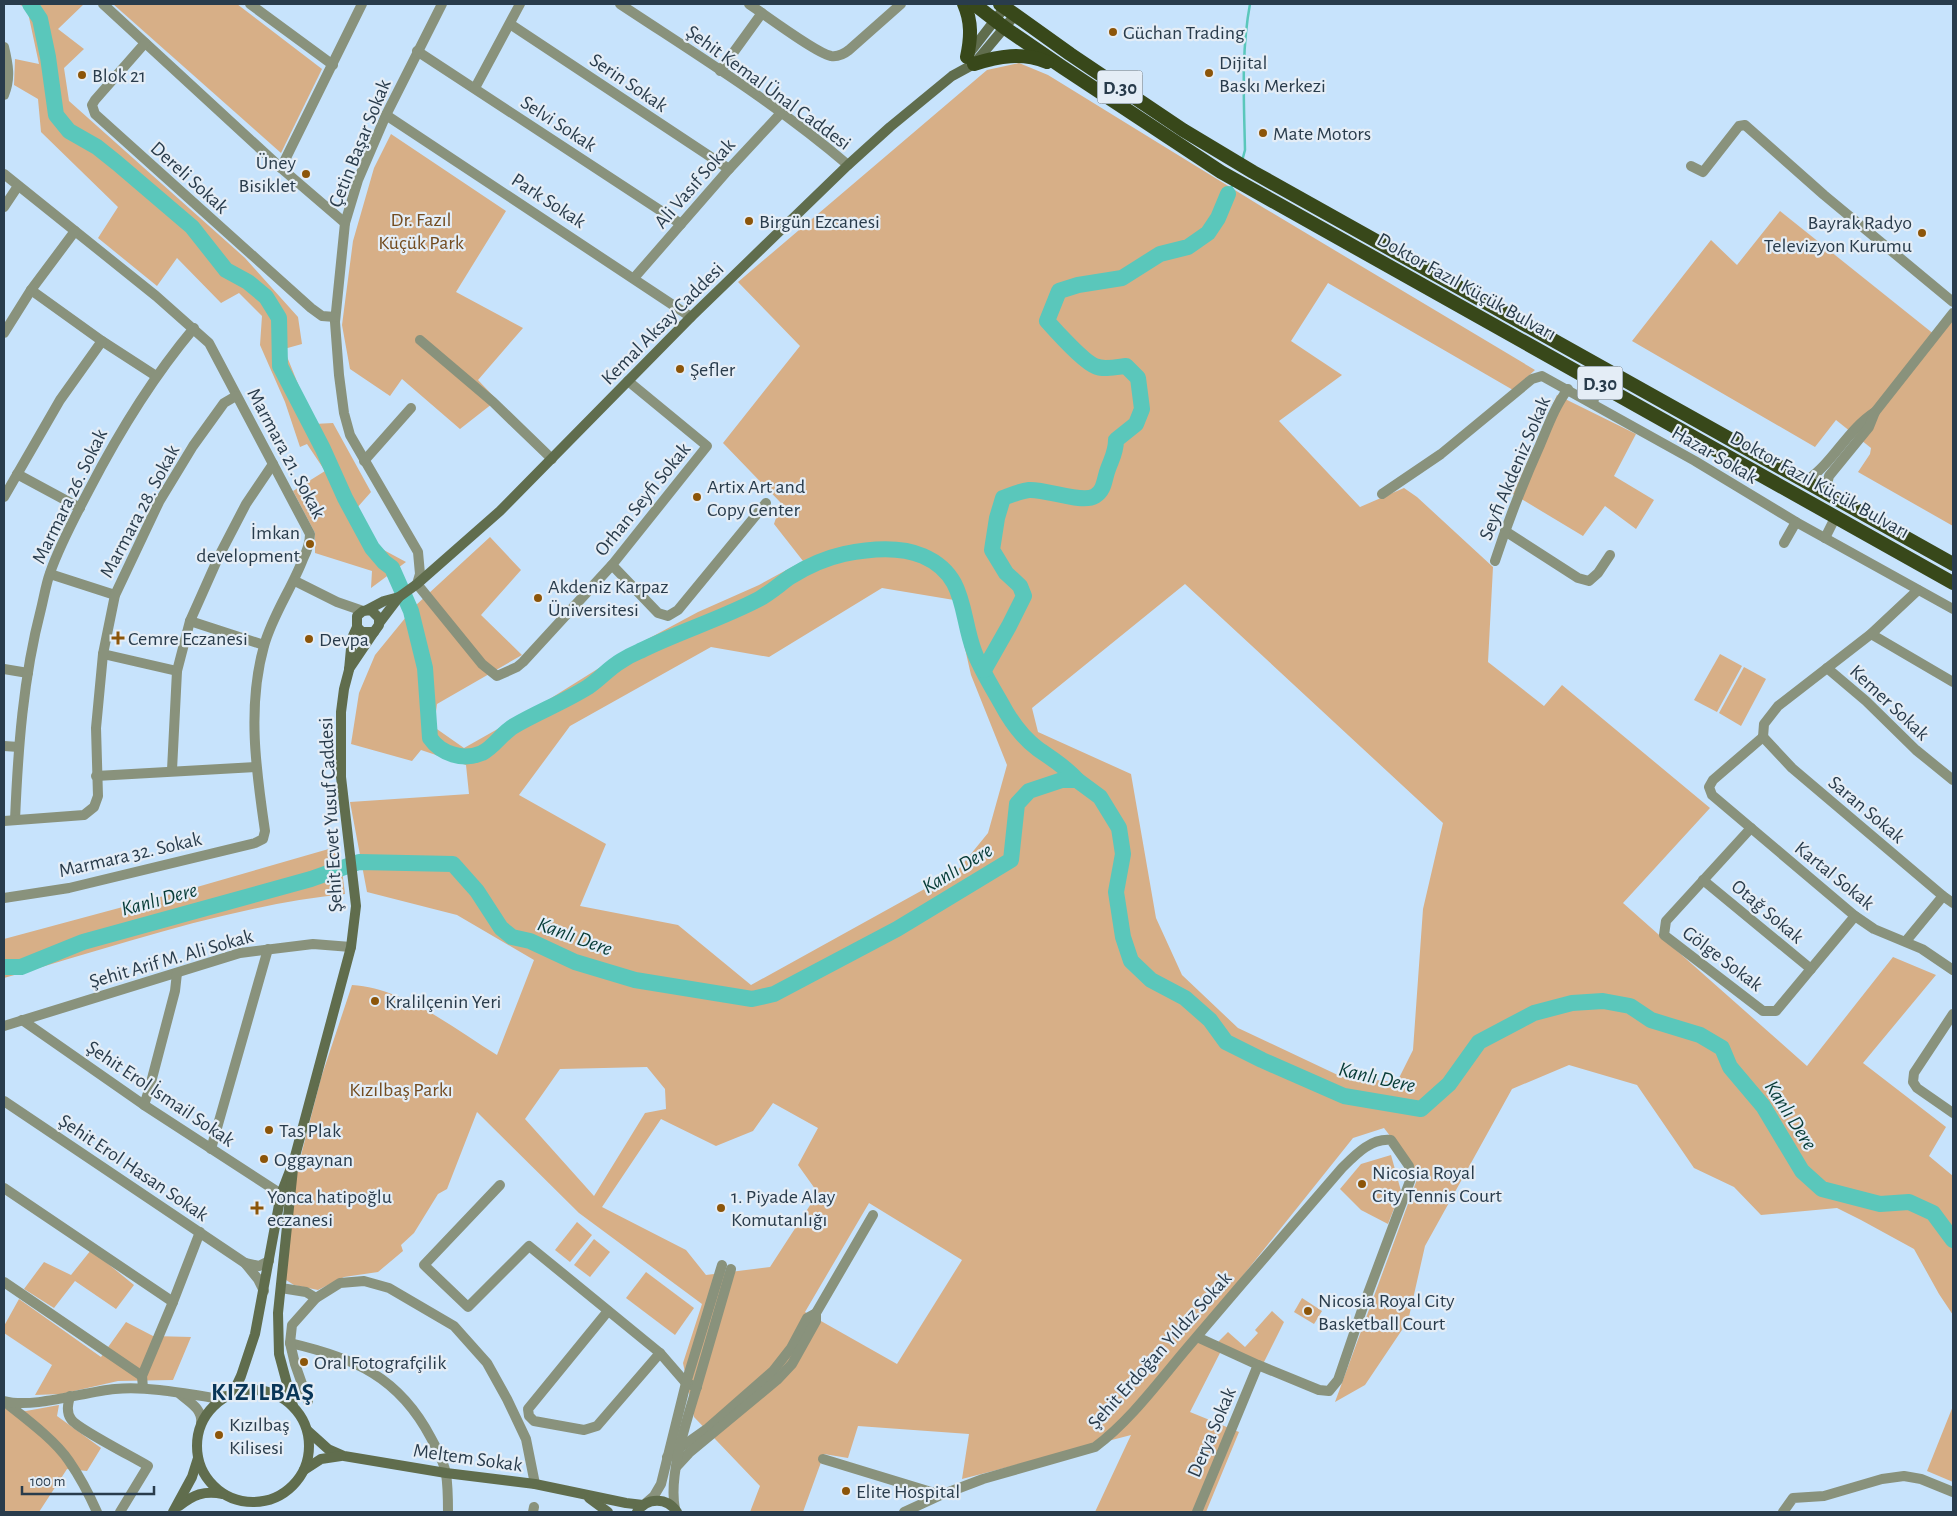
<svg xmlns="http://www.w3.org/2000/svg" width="1957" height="1516" font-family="'Alegreya Sans',sans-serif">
  <rect width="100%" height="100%" fill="#c7e3fc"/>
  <g fill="#d7af87" fill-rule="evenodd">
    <path d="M18 4H84L58 29 84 49 64 68 69 101 245 258 298 317 302 344 284 349 314 424 333 423 371 492 356 509 380 548 406 562 371 588 372 571 315 553V533L293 491 325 471 307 444 300 447 285 402 260 345 262 316 239 293 221 303 177 258 157 286 98 238 118 207 41 132 38 99 14 85 15 59 39 64 27 8Z"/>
    <path d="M113 4H237L322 69 281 153Z"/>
    <path d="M1019 63 1048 75 1264 208 1535 370 1513 390 1328 283 1291 341 1342 375 1279 421 1360 507 1404 488 1417 497 1493 567 1488 662 1544 706 1562 685 1710 808 1623 903 1807 1066 1893 957 1936 975 1863 1063 1946 1127 1929 1156 1953 1176V1315L1939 1294 1914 1249 1861 1220 1837 1208 1761 1215 1734 1187 1694 1168 1637 1085 1569 1065 1512 1089 1425 1246 1408 1321 1365 1385 1335 1402 1419 1174 1384 1128 1353 1138 1193 1338 1221 1351 1190 1412 1239 1432 1206 1512H1095L1131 1435 962 1479 969 1434 858 1426 848 1458 824 1454 803 1512H750L760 1486 694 1417 683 1363 702 1304 579 1213 477 1112 447 1189 438 1194 414 1233 401 1245 403 1251 378 1272 344 1277 318 1290 294 1285 286 1280 283 1252 299 1163 321 1078 352 985C404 988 453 1028 497 1055L534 960 457 915 367 892 350 802 469 794 466 765 421 750 412 761 351 744 359 693 375 655 415 606 490 537 521 570 481 615 522 655 437 704 434 727 464 748 540 705 631 648 698 612 759 585 803 561 774 524 781 503 723 443 800 346 738 282 987 70ZM1185 584 1443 823 1423 909 1413 1050 1397 1082 1342 1077 1238 1028 1182 975 1156 918 1131 774 1038 732 1032 708ZM882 588 954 600 971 675 1007 765 988 833 957 871 751 985 678 925 580 906 606 844 519 795 570 726 711 647 769 657ZM647 1067 665 1089 666 1109 645 1113 594 1196 525 1119 560 1069ZM773 1103 818 1128 798 1165 818 1193 770 1267 706 1275 686 1250 602 1207 661 1119 716 1146 753 1131ZM869 1203 962 1260 897 1364 805 1312Z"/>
    <path d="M391 134 506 211 456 292 523 328 478 380 497 400 460 429 402 379 390 396 350 369 342 325 353 241 374 168Z"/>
    <path d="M1780 211 1935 335 1953 313V526L1858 472 1870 454 1871 448 1836 420 1815 447 1632 341 1711 240 1737 265Z"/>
    <path d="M1557 395 1636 434 1614 476 1654 500 1636 529 1605 506 1583 536 1513 494Z"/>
    <path d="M1720 654 1742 666 1717 712 1694 700Z"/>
    <path d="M1744 667 1766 679 1741 726 1719 713Z"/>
    <path d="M339 846 345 894C229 906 116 946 4 978V939L197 887Z"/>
    <path d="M1391 1155 1401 1191 1388 1224 1361 1210 1340 1189 1361 1164Z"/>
    <path d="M577 1222 592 1235 570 1262 555 1250Z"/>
    <path d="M594 1239 610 1252 590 1277 574 1265Z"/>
    <path d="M91 1250 134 1285 116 1309 75 1281 54 1308 24 1289 44 1262 71 1275Z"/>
    <path d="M646 1272 694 1308 675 1335 626 1298Z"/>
    <path d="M1302 1298 1322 1311 1314 1324 1294 1312Z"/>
    <path d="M19 1299 101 1357 126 1322 153 1336 191 1337 173 1380 118 1381 61 1394 35 1395 52 1365 4 1333V1326Z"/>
    <path d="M1272 1311 1284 1322 1263 1364 1217 1343 1228 1332 1245 1347 1258 1333 1255 1330Z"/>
    <path d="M59 1405 57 1416 101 1448 87 1471 67 1469 39 1512H4V1408L26 1411Z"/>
    <path d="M1953 1406V1482L1927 1471Z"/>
  </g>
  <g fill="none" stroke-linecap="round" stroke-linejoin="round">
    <g stroke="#5ac7bb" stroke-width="2.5">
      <path d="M1242 161 1245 150C1244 101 1241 52 1250 4"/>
      <path d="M1228 194 1233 184"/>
    </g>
    <g stroke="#5ac7bb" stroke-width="16">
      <path d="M30 4 40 19 48 57 56 115 69 131 97 147 117 163 192 227 226 270 248 282 266 297 279 318 280 366 323 449 345 498 372 548 384 562 392 568 411 611 425 668 430 738C441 754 463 761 482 753 494 747 502 733 514 726 538 712 564 702 588 687 600 679 609 668 621 661 627 657 633 654 640 651 678 632 721 619 759 599 770 593 780 584 790 577 806 567 826 558 844 554 868 549 900 546 923 556 967 575 960 614 974 651 979 666 993 689 1001 703 1010 720 1023 738 1038 749 1052 759 1066 767 1077 780"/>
      <path d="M984 670 1009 626 1024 596 1020 586 1006 573 992 550 997 518 1003 498C1011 495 1020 491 1029 490 1047 489 1082 504 1095 496 1105 490 1104 479 1108 469 1112 458 1116 452 1116 440L1136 424 1142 409 1138 378 1126 366C1117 367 1103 370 1095 366 1084 362 1055 330 1047 321L1059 291 1078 285 1122 278 1160 254 1188 247 1208 233 1218 218 1228 194"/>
      <path d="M4 967H21L83 942 311 879 359 862 453 864 477 891 501 928 512 937 530 941 575 962 635 980 752 999 774 994 897 929 1011 860 1017 804 1029 791 1062 780H1077L1100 797 1119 828 1123 854 1116 892 1123 937 1131 961 1151 980 1185 998 1210 1020 1226 1042 1262 1060 1344 1096 1421 1109 1449 1084 1479 1042 1534 1013 1572 1003 1603 1001 1630 1006 1651 1020 1700 1035 1722 1048 1730 1067 1763 1106 1802 1171 1822 1189 1880 1204 1909 1202 1933 1213 1953 1240"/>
    </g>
    <g stroke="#89927c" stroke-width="10">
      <path d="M103 4 281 168 345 223"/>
      <path d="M250 4 333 65"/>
      <path d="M442 4 386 115 358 180 345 223 335 322 339 375 344 413 350 435 418 552 420 574 417 584 482 664 497 676 517 667 523 662 612 565 707 446 628 381"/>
      <path d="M749 4C764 14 816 53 831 56 838 57 844 54 849 50L901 4"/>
      <path d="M510 24 729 169"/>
      <path d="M145 43 95 100 92 105 95 114 311 308 322 316 335 317"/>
      <path d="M4 47C8 64 11 78 4 95"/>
      <path d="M417 51 681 224"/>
      <path d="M720 71 762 13"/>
      <path d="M475 88 520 4"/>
      <path d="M386 115 691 317"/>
      <path d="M1691 166 1703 172 1739 126 1745 125 1824 195 1953 302"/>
      <path d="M281 168 362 4"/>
      <path d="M4 174 156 296 209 343 310 534C310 543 307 551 303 559 292 588 272 616 264 646 247 706 256 770 265 831L263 839 255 843 69 888 4 898"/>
      <path d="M4 207 18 186"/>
      <path d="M634 278 729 169 782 112"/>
      <path d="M31 290 102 341 156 376"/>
      <path d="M4 333 31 290 75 231"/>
      <path d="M420 340 493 402 552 459"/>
      <path d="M1593 404 1597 382"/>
      <path d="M364 461 411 408"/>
      <path d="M17 474 80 508"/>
      <path d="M1806 481C1833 463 1847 430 1875 412"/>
      <path d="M1382 494 1441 454 1532 379 1542 376 1695 461 1796 522 1953 609"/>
      <path d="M1831 495 1827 484 1829 476 1869 427 1875 412 1953 313"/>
      <path d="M4 497 60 400 102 341"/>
      <path d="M1505 531 1578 578 1589 581 1598 573 1610 555"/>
      <path d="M1825 538 1836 516"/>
      <path d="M1784 543 1796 522"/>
      <path d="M1495 561C1508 521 1523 483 1540 445 1548 426 1555 406 1568 389"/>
      <path d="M612 565 658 613 668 616 678 610 766 503"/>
      <path d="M50 574 115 595"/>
      <path d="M295 581 337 602 363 611"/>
      <path d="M190 621 264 645"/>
      <path d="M1871 634 1953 682"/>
      <path d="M103 654 177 671"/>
      <path d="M1827 668 1866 701 1916 750 1953 780"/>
      <path d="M4 669 28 673"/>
      <path d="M1763 737 1713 780 1709 787 1712 795 1855 916 1874 929 1922 949 1953 970"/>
      <path d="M1763 737 1792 768 1943 896 1953 903"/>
      <path d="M1763 737 1764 724 1778 706 1871 634 1918 590"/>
      <path d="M4 746 19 747"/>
      <path d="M172 770 177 671 190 621 219 556 246 504 273 464"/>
      <path d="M96 776 256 767"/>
      <path d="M15 820C18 749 23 678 41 609 44 597 46 584 50 573 60 544 75 517 89 490 119 432 152 378 194 328"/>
      <path d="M4 821 84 815 94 807 98 796 96 728 103 654 115 595 159 502 193 446 224 403 236 396"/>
      <path d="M1751 828 1666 921 1664 935 1763 1011H1776L1855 916"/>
      <path d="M1703 880 1811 969"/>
      <path d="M1906 941 1943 896"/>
      <path d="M1953 1014 1914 1073 1913 1082 1917 1088 1953 1113"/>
      <path d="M22 1020 144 1105 281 1194"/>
      <path d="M4 1026 240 953 313 944 351 947"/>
      <path d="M4 1101 245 1263 258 1279 264 1291"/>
      <path d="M144 1105 149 1090 175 991 177 973"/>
      <path d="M211 1149 268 949"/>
      <path d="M500 1185 424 1265 468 1307 529 1246 660 1353 686 1383 697 1387"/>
      <path d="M4 1188 173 1302"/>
      <path d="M245 1263 259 1266 269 1261"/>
      <path d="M4 1282 142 1376"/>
      <path d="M281 1288 306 1292 316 1298"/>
      <path d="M608 1311 528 1409 529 1416 534 1421 584 1430 597 1426 660 1353"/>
      <path d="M290 1343C355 1358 399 1377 431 1438 437 1449 444 1462 446 1474 448 1486 448 1500 448 1512"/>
      <path d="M143 1388 142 1376 173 1302 200 1232"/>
      <path d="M70 1396C68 1404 66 1412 71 1419 76 1428 135 1458 148 1466L120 1512"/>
      <path d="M308 1401 295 1364 290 1343 292 1325 316 1298 340 1283 364 1281 389 1288 454 1326 487 1363 507 1399 526 1439 535 1484"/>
      <path d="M5 1402C25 1418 55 1440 69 1461 80 1477 89 1494 97 1512"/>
      <path d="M667 1457 708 1428 773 1371 791 1348 807 1318 816 1313 873 1215"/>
      <path d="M823 1459 941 1495"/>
      <path d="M677 1466 689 1453 777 1380 792 1364 816 1321V1313"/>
      <path d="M647 1502 654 1496 661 1484 686 1383 722 1265"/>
      <path d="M675 1509C668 1475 687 1420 697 1386 708 1347 720 1308 731 1269"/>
      <path d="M533 1512 534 1507"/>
      <path d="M904 1512 941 1495 983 1479 1095 1447C1131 1420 1159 1381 1188 1347 1239 1287 1290 1228 1342 1168 1356 1154 1371 1138 1391 1140L1409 1166 1410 1181 1364 1304 1338 1380 1329 1391 1319 1390 1258 1365 1197 1337"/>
      <path d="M1197 1512 1258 1365"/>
      <path d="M1783 1512 1793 1498 1824 1496 1882 1479 1904 1476 1921 1479 1953 1492"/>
    </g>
    <g stroke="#89927c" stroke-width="10">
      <path d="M620 4C697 55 777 104 848 165"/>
      <path d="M180 1394C189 1402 203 1409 201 1423"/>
      <path d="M4 1401C33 1409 83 1392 115 1389 146 1386 183 1393 214 1398L225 1396"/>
    </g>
    <g stroke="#606d4d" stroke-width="10">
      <path d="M968 55 1005 7"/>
      <path d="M367 610 384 601 399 597"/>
      <path d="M380 622 399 597 417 584 500 511 691 317 848 165 890 127 952 76 974 64 1015 15"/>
      <path d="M349 669 374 632"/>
      <circle cx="253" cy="1446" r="56"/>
      <path d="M233 1393 241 1376 255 1334 281 1194 294 1160 351 947 356 906 341 777V712L344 689 349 670 352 638 357 627V616L363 611 371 610 379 618V625L374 632H362L357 627"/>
      <path d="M293 1406 279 1354 278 1313 293 1169"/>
      <path d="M308 1431 328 1449 344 1456 446 1473 535 1484 626 1503 643 1505"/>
      <path d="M304 1470 321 1459 341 1456"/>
      <path d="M589 1498 608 1512"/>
      <path d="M179 1506C193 1495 204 1490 223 1494"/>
      <path d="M173 1512 192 1477 198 1458"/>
      <path d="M637 1512C647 1497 667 1497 677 1512"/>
    </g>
    <g stroke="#38481a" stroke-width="14">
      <path d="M964 4C972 22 971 38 967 57"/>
      <path d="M974 4 1005 28 1062 67 1221 172 1953 583"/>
      <path d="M1000 4 1070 54 1183 130 1253 172 1953 564"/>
      <path d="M974 64C999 56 1022 52 1047 62"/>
    </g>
  </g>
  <g fill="#8c5509" stroke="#e4edf6" stroke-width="2">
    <circle cx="1113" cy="32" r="5"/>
    <circle cx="1209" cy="73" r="5"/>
    <circle cx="82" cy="75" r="5"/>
    <circle cx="1263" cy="133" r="5"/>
    <circle cx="306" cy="174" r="5"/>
    <circle cx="749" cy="221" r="5"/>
    <circle cx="1922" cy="233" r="5"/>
    <circle cx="680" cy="369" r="5"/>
    <circle cx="697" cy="497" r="5"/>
    <circle cx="310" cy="544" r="5"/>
    <circle cx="538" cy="598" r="5"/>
    <path d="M115.5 630.5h5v5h5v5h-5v5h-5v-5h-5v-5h5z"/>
    <circle cx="309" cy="639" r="5"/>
    <circle cx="375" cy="1001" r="5"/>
    <circle cx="269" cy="1130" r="5"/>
    <circle cx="264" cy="1159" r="5"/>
    <circle cx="1362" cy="1184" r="5"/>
    <path d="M254.5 1200.5h5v5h5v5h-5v5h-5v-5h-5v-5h5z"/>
    <circle cx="721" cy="1208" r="5"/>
    <circle cx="1308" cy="1311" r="5"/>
    <circle cx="304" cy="1362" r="5"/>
    <circle cx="219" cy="1435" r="5"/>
    <circle cx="846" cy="1491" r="5"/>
  </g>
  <g text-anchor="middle" stroke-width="4.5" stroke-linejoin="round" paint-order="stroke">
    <g fill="#e4edf6" stroke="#61717f" stroke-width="1">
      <rect x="1097.5" y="70.5" width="45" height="33" rx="4"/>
      <rect x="1577.5" y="366.5" width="45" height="33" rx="4"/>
    </g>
    <g font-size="19" font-weight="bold" fill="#293c4c">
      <text x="1120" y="94">D.30</text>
      <text x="1600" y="390">D.30</text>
    </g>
    <g font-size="20" fill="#293c4c" stroke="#e4edf6" text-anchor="start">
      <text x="1123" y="39">Güchan Trading</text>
      <text x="1219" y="69">Dijital<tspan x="1219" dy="23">Baskı Merkezi</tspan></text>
      <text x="92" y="82">Blok 21</text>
      <text x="1273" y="140">Mate Motors</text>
      <text x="296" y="169" text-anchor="end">Üney<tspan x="296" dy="23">Bisiklet</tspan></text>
      <text x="759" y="228">Birgün Ezcanesi</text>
      <text x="1912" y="229" text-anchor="end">Bayrak Radyo<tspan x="1912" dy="23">Televizyon Kurumu</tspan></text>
      <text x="690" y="376">Şefler</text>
      <text x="707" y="493">Artix Art and<tspan x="707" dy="23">Copy Center</tspan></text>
      <text x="300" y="539" text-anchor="end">İmkan<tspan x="300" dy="23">development</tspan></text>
      <text x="548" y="593">Akdeniz Karpaz<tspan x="548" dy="23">Üniversitesi</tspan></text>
      <text x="128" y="645">Cemre Eczanesi</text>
      <text x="319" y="646">Devpa</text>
      <text x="385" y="1008">Kralilçenin Yeri</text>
      <text x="279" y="1137">Tas Plak</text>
      <text x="274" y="1166">Oggaynan</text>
      <text x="1372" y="1179">Nicosia Royal<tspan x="1372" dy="23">City Tennis Court</tspan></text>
      <text x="267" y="1203">Yonca hatipoğlu<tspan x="267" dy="23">eczanesi</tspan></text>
      <text x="731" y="1203">1. Piyade Alay<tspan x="731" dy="23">Komutanlığı</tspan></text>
      <text x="1318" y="1307">Nicosia Royal City<tspan x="1318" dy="23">Basketball Court</tspan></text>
      <text x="314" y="1369">Oral Fotografçilik</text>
      <text x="229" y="1431">Kızılbaş<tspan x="229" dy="23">Kilisesi</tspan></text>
      <text x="856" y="1498">Elite Hospital</text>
    </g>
    <g font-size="20" fill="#293c4c" stroke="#e4edf6">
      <text transform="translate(629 82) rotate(34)" y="7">Serin Sokak</text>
      <text transform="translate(769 87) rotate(36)" y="7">Şehit Kemal Ünal Caddesi</text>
      <text transform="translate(559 123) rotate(33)" y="7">Selvi Sokak</text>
      <text transform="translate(359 143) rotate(-68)" y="7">Çetin Başar Sokak</text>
      <text transform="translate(190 177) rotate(42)" y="7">Dereli Sokak</text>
      <text transform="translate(694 183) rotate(-49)" y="7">Ali Vasıf Sokak</text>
      <text transform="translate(549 200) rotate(33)" y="7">Park Sokak</text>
      <text transform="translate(1467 286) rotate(29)" y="7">Doktor Fazıl Küçük Bulvarı</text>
      <text transform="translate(662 323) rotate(-45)" y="7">Kemal Aksay Caddesi</text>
      <text transform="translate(287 453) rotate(62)" y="7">Marmara 21. Sokak</text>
      <text transform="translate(1715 454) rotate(30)" y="7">Hazar Sokak</text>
      <text transform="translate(1514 468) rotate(-67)" y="7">Seyfi Akdeniz Sokak</text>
      <text transform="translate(1820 484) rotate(29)" y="7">Doktor Fazıl Küçük Bulvarı</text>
      <text transform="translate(69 496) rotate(-64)" y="7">Marmara 26. Sokak</text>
      <text transform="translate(642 499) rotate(-51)" y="7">Orhan Seyfi Sokak</text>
      <text transform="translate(139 511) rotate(-62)" y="7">Marmara 28. Sokak</text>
      <text transform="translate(1890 702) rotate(43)" y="7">Kemer Sokak</text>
      <text transform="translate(1867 809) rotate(40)" y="7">Saran Sokak</text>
      <text transform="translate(330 815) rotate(-93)" y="7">Şehit Ecvet Yusuf Caddesi</text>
      <text transform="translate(130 854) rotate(-13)" y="7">Marmara 32. Sokak</text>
      <text transform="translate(1835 875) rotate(39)" y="7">Kartal Sokak</text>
      <text transform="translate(1768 911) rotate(40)" y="7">Otağ Sokak</text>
      <text transform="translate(171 958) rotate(-16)" y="7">Şehit Arif M. Ali Sokak</text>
      <text transform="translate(1723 958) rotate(37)" y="7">Gölge Sokak</text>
      <text transform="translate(161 1093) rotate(34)" y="7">Şehit Erol İsmail Sokak</text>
      <text transform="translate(134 1167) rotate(34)" y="7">Şehit Erol Hasan Sokak</text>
      <text transform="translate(1159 1350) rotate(-48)" y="7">Şehit Erdoğan Yıldız Sokak</text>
      <text transform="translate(1211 1432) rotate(-67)" y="7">Derya Sokak</text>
      <text transform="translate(468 1457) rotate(8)" y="7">Meltem Sokak</text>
    </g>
    <g font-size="20" fill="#724b1f" stroke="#e4edf6">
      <text x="421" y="226">Dr. Fazıl<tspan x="421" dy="23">Küçük Park</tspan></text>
      <text x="401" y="1096">Kızılbaş Parkı</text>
    </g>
    <g font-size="21" font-style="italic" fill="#073c37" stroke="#e4edf6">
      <text transform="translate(957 868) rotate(-31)" y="7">Kanlı Dere</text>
      <text transform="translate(159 899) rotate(-15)" y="7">Kanlı Dere</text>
      <text transform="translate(575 936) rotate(20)" y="7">Kanlı Dere</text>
      <text transform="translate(1377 1077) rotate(13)" y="7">Kanlı Dere</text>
      <text transform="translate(1791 1115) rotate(57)" y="7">Kanlı Dere</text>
    </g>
    <g font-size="25" font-weight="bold" letter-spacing="1" fill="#093658" stroke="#e4edf6">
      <text x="263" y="1400">KIZILBAŞ</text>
    </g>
  </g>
  <rect width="1957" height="1516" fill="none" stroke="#293c4c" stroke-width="10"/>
  <path d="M22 1486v8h132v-8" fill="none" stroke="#293c4c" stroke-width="2.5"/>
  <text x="30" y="1486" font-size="15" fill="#293c4c" stroke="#e4edf6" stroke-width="4" paint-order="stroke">100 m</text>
</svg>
